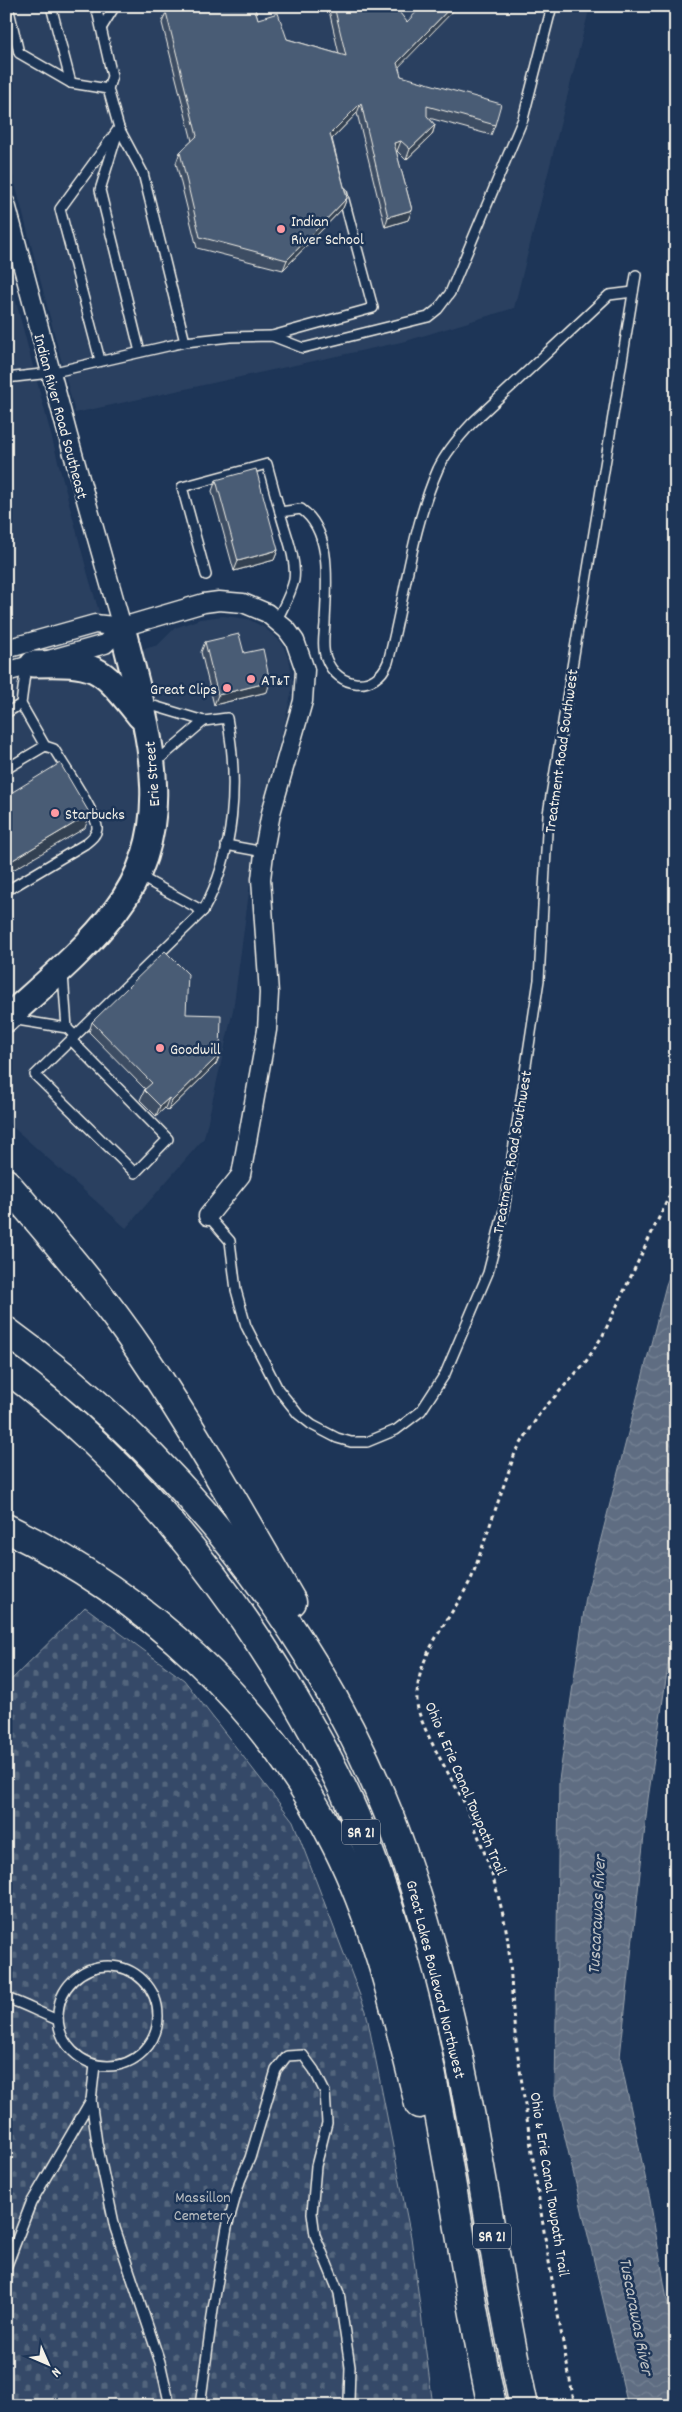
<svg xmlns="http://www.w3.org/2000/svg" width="682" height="2412" font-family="Dekko,sans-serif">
  <defs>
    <pattern id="cemetery-stones" width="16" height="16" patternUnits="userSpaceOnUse" patternTransform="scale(1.25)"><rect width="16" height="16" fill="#354a67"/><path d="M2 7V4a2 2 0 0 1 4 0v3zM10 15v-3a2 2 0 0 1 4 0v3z" fill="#53657d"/></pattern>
    <pattern id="water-waves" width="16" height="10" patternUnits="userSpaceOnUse" patternTransform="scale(1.25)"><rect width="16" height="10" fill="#5e6d82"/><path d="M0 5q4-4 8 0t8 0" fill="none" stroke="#768294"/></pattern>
  </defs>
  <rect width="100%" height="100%" fill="#1d3557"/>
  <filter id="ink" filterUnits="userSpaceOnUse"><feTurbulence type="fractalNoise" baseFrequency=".02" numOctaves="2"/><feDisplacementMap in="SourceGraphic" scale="10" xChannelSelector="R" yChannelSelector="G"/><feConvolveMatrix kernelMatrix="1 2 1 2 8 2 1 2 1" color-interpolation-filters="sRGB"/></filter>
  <g filter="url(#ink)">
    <g fill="#2a4060">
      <path d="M6 6H590L514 308 406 341 75 413 6 149Z"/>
      <path d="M6 264 88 575 113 658 158 645 175 628 200 619 223 616 248 619 265 628 282 643 290 663 293 685 284 726 271 769 250 885 233 1010 204 1138 126 1228 6 1121Z"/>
    </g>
    <path fill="url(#cemetery-stones)" stroke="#949ea8" d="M85 1607 184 1680 293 1821 366 2011 411 2237 433 2406H6V1685Z"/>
    <path fill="url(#water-waves)" stroke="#9aa2ab" d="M676 1259V1613L648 1799 620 2057 650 2200 676 2352V2406H628L555 2095 559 1780 586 1597 666 1285Z"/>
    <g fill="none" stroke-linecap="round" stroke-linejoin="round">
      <defs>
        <g id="lane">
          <path d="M8 6 19 53 71 83 108 89 119 128 143 173 185 342"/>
          <path d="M51 6 71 83"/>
          <path d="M96 6 112 76 108 89"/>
          <path d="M102 27 115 6"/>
          <path d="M117 135 100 190 140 352"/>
          <path d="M272 336 373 308 342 192"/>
          <path d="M100 360 60 209 119 128"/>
          <path d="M6 378 50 373 185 342 230 337 272 336 303 348 428 317 438 309 450 293 523 119 552 6"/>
          <path d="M206 575 182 487 267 464 280 512"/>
          <path d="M277 620C283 607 291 594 294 580 297 559 285 532 280 512L301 509C334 532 326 588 325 624 324 635 322 648 326 658 337 689 376 693 388 662 405 599 411 530 438 469 446 452 459 437 472 423L609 295 633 292"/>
          <path d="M6 713 21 704"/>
          <path d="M155 763 204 721"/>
          <path d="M6 769 45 746"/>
          <path d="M226 845 264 852"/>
          <path d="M139 876 203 911"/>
          <path d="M6 891 85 844C90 840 96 836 97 829 99 816 62 763 54 749L45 746 21 704 26 666"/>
          <path d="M63 974 67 1028"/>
          <path d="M11 1019 67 1028 75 1036"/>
          <path d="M71 1040 168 1139 135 1173 35 1075 203 911C235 853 239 782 227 718L204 721 144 703"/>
          <path d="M208 1216 230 1241 236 1290 246 1326 278 1389 298 1414 312 1425 337 1438 351 1442H367L396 1430 421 1411 445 1374 488 1273 504 1210 539 980 548 814 636 275"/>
          <circle cx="108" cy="2016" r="50"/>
          <path d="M6 1998C24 2004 40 2013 58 2020"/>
          <path d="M91 2100 95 2065"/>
          <path d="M6 2268 31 2203 91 2100 97 2143 115 2228 160 2362 170 2406"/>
          <path d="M200 2406 213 2309 227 2227 240 2181 250 2158 276 2070 287 2056 303 2055 314 2070 325 2092 327 2123 316 2166 312 2213 315 2235 339 2293 350 2367 349 2400 346 2406"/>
        </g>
        <g id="street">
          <path d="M6 204 68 436 122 627"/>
          <path d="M122 627 204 603 219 601 243 603 267 613 287 630 295 641 305 670 303 701 271 813 265 845 261 879 269 993 267 1030 241 1175 208 1216"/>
          <path d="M6 649 95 624 122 627"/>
          <path d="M6 672 105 644 122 627"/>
        </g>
        <g id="secondary">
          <path d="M33 664C99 662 100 667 140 716"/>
          <path d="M6 1019C43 985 85 951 116 910 183 823 145 722 122 627"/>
        </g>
        <g id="highway">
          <path d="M6 1183C54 1239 102 1294 143 1355 197 1435 244 1519 292 1602"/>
          <path d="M6 1331C174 1453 312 1622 389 1815 408 1863 423 1913 436 1963 476 2108 492 2259 524 2406"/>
          <path d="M6 1368C121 1453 213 1564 287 1686 312 1729 337 1772 356 1818 384 1887 407 1960 423 2033 450 2156 465 2282 492 2406"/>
          <path d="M6 1528C145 1595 267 1706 336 1845 377 1926 397 2016 419 2104"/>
        </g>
      </defs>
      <use href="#lane" stroke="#f4f1e8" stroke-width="12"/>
      <use href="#street" stroke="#f4f1e8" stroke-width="21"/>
      <use href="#secondary" stroke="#f4f1e8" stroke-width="29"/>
      <use href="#highway" stroke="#f4f1e8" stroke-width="31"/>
      <path stroke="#f4f1e8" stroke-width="3" stroke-dasharray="4 4" stroke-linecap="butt" d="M575 2406C551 2285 533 2163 516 2041 510 1998 513 1952 502 1911 493 1873 479 1835 463 1800 452 1779 417 1722 417 1702 415 1654 452 1619 472 1577L515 1453 540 1413 585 1363 603 1335 676 1182"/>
      <use href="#lane" stroke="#1d3557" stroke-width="9"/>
      <use href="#street" stroke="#1d3557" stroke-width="18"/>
      <use href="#secondary" stroke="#1d3557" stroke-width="25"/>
      <use href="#highway" stroke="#1d3557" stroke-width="28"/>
    </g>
    <g fill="#3e4e64" stroke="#f4f1e8">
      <path d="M179 6H254L258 19 287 39 339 54 328 6H357V8L400 13 399 68 401 76 495 125 491 135 429 118 435 125 432 135 406 160 397 151H396L412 210 408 220 385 227 357 113 332 139 347 198 343 208 283 270 197 248 176 163 180 152 192 141 162 23 166 12 179 9Z"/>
      <path d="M216 480 278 550 274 560 234 571 212 491Z"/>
      <path d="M205 642 244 653 267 692 214 705 201 652Z"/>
      <path d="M186 1014 220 1054 216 1064 168 1111 165 1108 156 1116 140 1100 145 1089 89 1032 92 1022Z"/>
    </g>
    <g fill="#324051" stroke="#f4f1e8">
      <path d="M452 6H458L393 73 397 63Z"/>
      <path d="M361 103 357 113 327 144 330 134Z"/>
      <path d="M435 125 432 135 406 160 410 149Z"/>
      <path d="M401 141 397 151 390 154 394 143Z"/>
      <path d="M347 198 343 208 283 270 287 260Z"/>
      <path d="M412 210 408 220 385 227 388 217Z"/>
      <path d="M278 550 274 560 234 571 238 561Z"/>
      <path d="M270 682 267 692 214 705 218 695Z"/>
      <path d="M90 814 85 828 6 874V864Z"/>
      <path d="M220 1054 216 1064 168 1111 172 1101Z"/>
      <path d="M169 1098 165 1108 156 1116 160 1106Z"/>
    </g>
    <g fill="#485b74" stroke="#f4f1e8">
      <path d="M185 6H254L258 19 278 13 287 39 346 56 334 6H357V8L363 6H402L400 13 407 22 422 6H452L397 63 401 76 501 104 495 125 427 106V116L435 125 410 149 401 141 394 143 412 210 388 217 361 103 330 134 347 198 287 260 200 237 180 152 197 136 166 12 186 8Z"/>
      <path d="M256 469 278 550 238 561 216 480Z"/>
      <path d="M239 634 244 653 263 649 270 682 218 695 205 642Z"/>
      <path d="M60 763 90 814 6 864V796Z"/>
      <path d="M165 951 188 974 186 1014 221 1015 220 1054 172 1101 169 1098 160 1106 144 1090 152 1083 92 1022Z"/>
    </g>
  </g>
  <g fill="#ff9aa2" stroke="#1d3557" stroke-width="2">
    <circle cx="281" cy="229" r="5"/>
    <circle cx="251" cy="679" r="5"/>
    <circle cx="227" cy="688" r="5"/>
    <circle cx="55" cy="813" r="5"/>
    <circle cx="160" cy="1048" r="5"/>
  </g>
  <g text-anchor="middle" stroke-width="5" stroke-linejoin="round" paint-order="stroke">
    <g fill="#1d3557" stroke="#b4b9bc" stroke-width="1">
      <rect x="342" y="1819.5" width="38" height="25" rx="4"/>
      <rect x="473" y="2223.5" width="38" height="25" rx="4"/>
    </g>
    <g font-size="15" font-weight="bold" fill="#f4f1e8">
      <text x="361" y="1837">SR 21</text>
      <text x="492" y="2241">SR 21</text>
    </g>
    <g font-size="16" fill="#f4f1e8" stroke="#1d3557" text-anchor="start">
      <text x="291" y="226">Indian<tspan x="291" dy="18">River School</tspan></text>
      <text x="261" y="685">AT&amp;T</text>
      <text x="217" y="694" text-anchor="end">Great Clips</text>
      <text x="65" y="819">Starbucks</text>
      <text x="170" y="1054">Goodwill</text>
    </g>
    <g font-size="16" fill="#f4f1e8" stroke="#1d3557">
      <text transform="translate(62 416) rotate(75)" y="6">Indian River Road Southeast</text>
      <text transform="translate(560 751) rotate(-82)" y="6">Treatment Road Southwest</text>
      <text transform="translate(151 774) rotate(-94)" y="6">Erie Street</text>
      <text transform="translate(511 1152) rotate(-80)" y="6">Treatment Road Southwest</text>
      <text transform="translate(467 1788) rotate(67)" y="6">Ohio &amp; Erie Canal Towpath Trail</text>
      <text transform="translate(437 1979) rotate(76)" y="6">Great Lakes Boulevard Northwest</text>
      <text transform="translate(551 2184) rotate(81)" y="6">Ohio &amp; Erie Canal Towpath Trail</text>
    </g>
    <g font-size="16" fill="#bbbfc1" stroke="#1d3557">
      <text x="203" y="2202">Massillon<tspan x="203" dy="18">Cemetery</tspan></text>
    </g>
    <g font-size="18" font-style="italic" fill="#c0c3c4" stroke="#1d3557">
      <text transform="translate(596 1915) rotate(-87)" y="6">Tuscarawas River</text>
      <text transform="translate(637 2316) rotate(79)" y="6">Tuscarawas River</text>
    </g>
  </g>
  <rect width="682" height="2412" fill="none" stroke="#1d3557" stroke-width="25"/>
  <rect x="12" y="12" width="657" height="2387" fill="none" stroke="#f4f1e8" stroke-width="2" filter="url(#ink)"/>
  <g transform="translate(48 2364) rotate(135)" stroke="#1d3557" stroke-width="4" paint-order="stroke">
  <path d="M0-4L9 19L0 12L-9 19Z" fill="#f4f1e8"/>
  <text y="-8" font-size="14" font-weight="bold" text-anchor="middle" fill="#f4f1e8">N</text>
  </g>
</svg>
